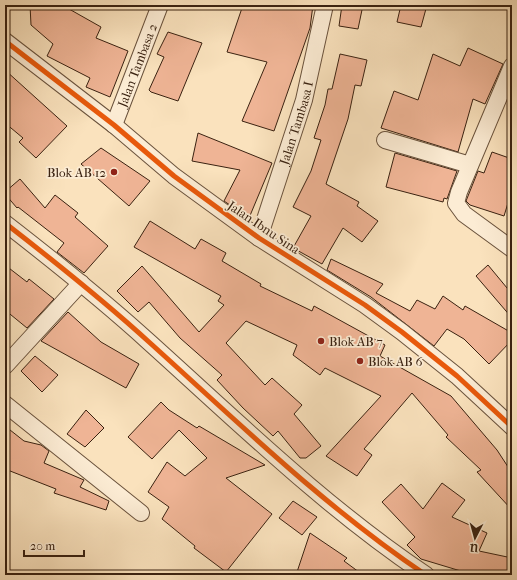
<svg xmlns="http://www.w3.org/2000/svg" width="517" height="580" font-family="'IM FELL French Canon',serif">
  <rect width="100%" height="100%" fill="#fae2bd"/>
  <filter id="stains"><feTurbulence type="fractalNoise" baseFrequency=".005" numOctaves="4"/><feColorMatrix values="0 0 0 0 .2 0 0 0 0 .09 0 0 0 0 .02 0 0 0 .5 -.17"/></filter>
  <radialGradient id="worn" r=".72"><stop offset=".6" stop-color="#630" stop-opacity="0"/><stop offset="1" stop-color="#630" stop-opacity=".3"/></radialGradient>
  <g fill="#efb495" stroke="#3a2211">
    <path d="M30 5H62L101 27 96 38 128 51 110 97 86 87 90 78 47 56 53 44 31 25Z"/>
    <path d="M243 5H313L310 28 274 131 242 121 267 62 227 52Z"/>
    <path d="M342 5H363L358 29 339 26Z"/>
    <path d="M401 5H427L421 27 397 22Z"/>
    <path d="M168 32 202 43 178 101 151 92 149 90 164 57 157 54Z"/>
    <path d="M468 48 503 64 485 104 473 99 458 152 381 128 394 91 418 100 433 54 460 66Z"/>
    <path d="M340 54 367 60 361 86 355 85 348 119 326 184 359 202 357 206 378 221 362 242 343 228 322 264 293 248 311 216 293 207 311 171 321 140 314 138 325 105 328 89H332Z"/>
    <path d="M5 70 67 126 36 158 19 142 23 138 5 123Z"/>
    <path d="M198 133 272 163 249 218 224 201 240 170 192 161Z"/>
    <path d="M101 148 150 181 129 206 81 164Z"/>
    <path d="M492 152 512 159V190L504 216 470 205 466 201 478 171 484 173Z"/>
    <path d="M395 153 457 171 447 199 444 198 443 202 386 187Z"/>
    <path d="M20 179 45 208 55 195 78 213 75 217 108 246 84 273 57 252 64 243 18 207 17 208 5 194V192Z"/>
    <path d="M150 221 195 249 201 239 226 253 222 261 261 284 260 286 312 311 314 306 385 345 380 356 451 396 497 450 512 473V510L477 472 481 470 446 437 448 435 412 393 364 449 372 455 357 476 326 456 381 396 325 368 320 375 293 355 297 345 246 321 226 343 265 385 272 378 302 405 294 414 321 446 306 458H300L278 431 273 436 243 408 217 380 222 375 180 338 149 302 138 312 117 291 142 266 199 332 224 305 218 301 221 296 134 247Z"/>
    <path d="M331 259 383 284 376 293 410 311 417 300 435 309 443 296 463 310 465 306 512 333V340L489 364 464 339 447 329 434 346 371 297 327 270Z"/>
    <path d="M5 265 27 282 29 279 54 299 27 328 5 310Z"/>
    <path d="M488 265 512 294V318L476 276Z"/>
    <path d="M68 312 101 342 139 364 126 388 41 341Z"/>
    <path d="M35 356 58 375 42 392 21 371Z"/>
    <path d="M161 402 169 410 197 428 199 426 265 465 226 478 272 514 226 572 194 548 195 546 162 519 169 507 148 492 167 462 185 476 207 458 179 430 152 459 128 437Z"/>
    <path d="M86 410 104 428 85 447 67 434Z"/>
    <path d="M5 426 24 441 41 445 49 451 44 463 84 480 80 487 109 501 106 510 54 493 56 489 5 469Z"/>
    <path d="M442 483 465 500 452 517 487 533 479 551 512 558V575H474L421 559 407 545 415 537 382 502 401 484 423 509Z"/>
    <path d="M293 501 317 517 302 535 279 518Z"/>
    <path d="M310 533 347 558 344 561 363 575H296Z"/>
  </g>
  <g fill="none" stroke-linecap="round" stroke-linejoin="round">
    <defs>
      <g id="minor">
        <path d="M5 41 114 125 174 176 259 238 365 305 402 332 457 376 512 427"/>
        <path d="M512 66 459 192 456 203 464 214 512 249"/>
        <path id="s1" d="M114 125 160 5"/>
        <path d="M385 140 470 165"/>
        <path d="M5 223C54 261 103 300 149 342 239 423 326 508 426 575"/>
        <path id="s2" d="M259 238 304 100 325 5"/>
        <path d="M5 366 81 283"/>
        <path d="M5 404 141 513"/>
      </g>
    </defs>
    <use href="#minor" stroke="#6a523c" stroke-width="18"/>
    <use href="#minor" stroke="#fcecd4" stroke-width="16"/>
    <defs>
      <g id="cycleway">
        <path d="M5 41 114 125 174 176 259 238 365 305 402 332 457 376 512 427"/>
        <path d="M5 223C54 261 103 300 149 342 239 423 326 508 426 575"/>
      </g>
    </defs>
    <use href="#cycleway" stroke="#fcecd4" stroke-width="8"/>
    <use href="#cycleway" stroke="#e8590c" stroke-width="5"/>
  </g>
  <g fill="#8f2418" stroke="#fcecd4" stroke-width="1.5">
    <circle cx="114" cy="172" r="4"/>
    <circle cx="321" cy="341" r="4"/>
    <circle cx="360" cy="361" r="4"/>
  </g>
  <g text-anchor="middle" stroke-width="3.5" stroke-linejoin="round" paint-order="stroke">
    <g font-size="13" fill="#3a2211" stroke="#fcecd4">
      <text dy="5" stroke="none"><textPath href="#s1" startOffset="64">Jalan Tambasa 2</textPath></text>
      <text dy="5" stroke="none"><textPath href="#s2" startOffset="121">Jalan Tambasa I</textPath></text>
      <text transform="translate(264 227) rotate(34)" y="5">Jalan Ibnu Sina</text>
    </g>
    <g font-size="13" fill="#3a2211" stroke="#fcecd4" text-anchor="start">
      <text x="106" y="177" text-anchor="end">Blok AB 12</text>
      <text x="329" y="346">Blok AB 7</text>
      <text x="368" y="366">Blok AB 6</text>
    </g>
  </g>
  <rect width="517" height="580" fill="none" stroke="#fae2bd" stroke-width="20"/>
  <rect x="6" y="6" width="505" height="568" fill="none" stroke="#3a2211" stroke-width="2"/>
  <rect x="10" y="10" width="497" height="560" fill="none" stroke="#3a2211"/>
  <g transform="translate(475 538) rotate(186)" stroke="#fcecd4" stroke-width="3" paint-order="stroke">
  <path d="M0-3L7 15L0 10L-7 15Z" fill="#3a2211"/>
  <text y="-6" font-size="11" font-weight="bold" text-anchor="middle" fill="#3a2211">U</text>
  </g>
  <path d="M24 550v6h60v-6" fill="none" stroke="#3a2211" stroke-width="2"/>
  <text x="30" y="550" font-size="12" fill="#3a2211" stroke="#fcecd4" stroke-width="3" paint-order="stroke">20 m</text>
  <rect width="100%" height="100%" filter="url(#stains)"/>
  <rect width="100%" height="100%" fill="url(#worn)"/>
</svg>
